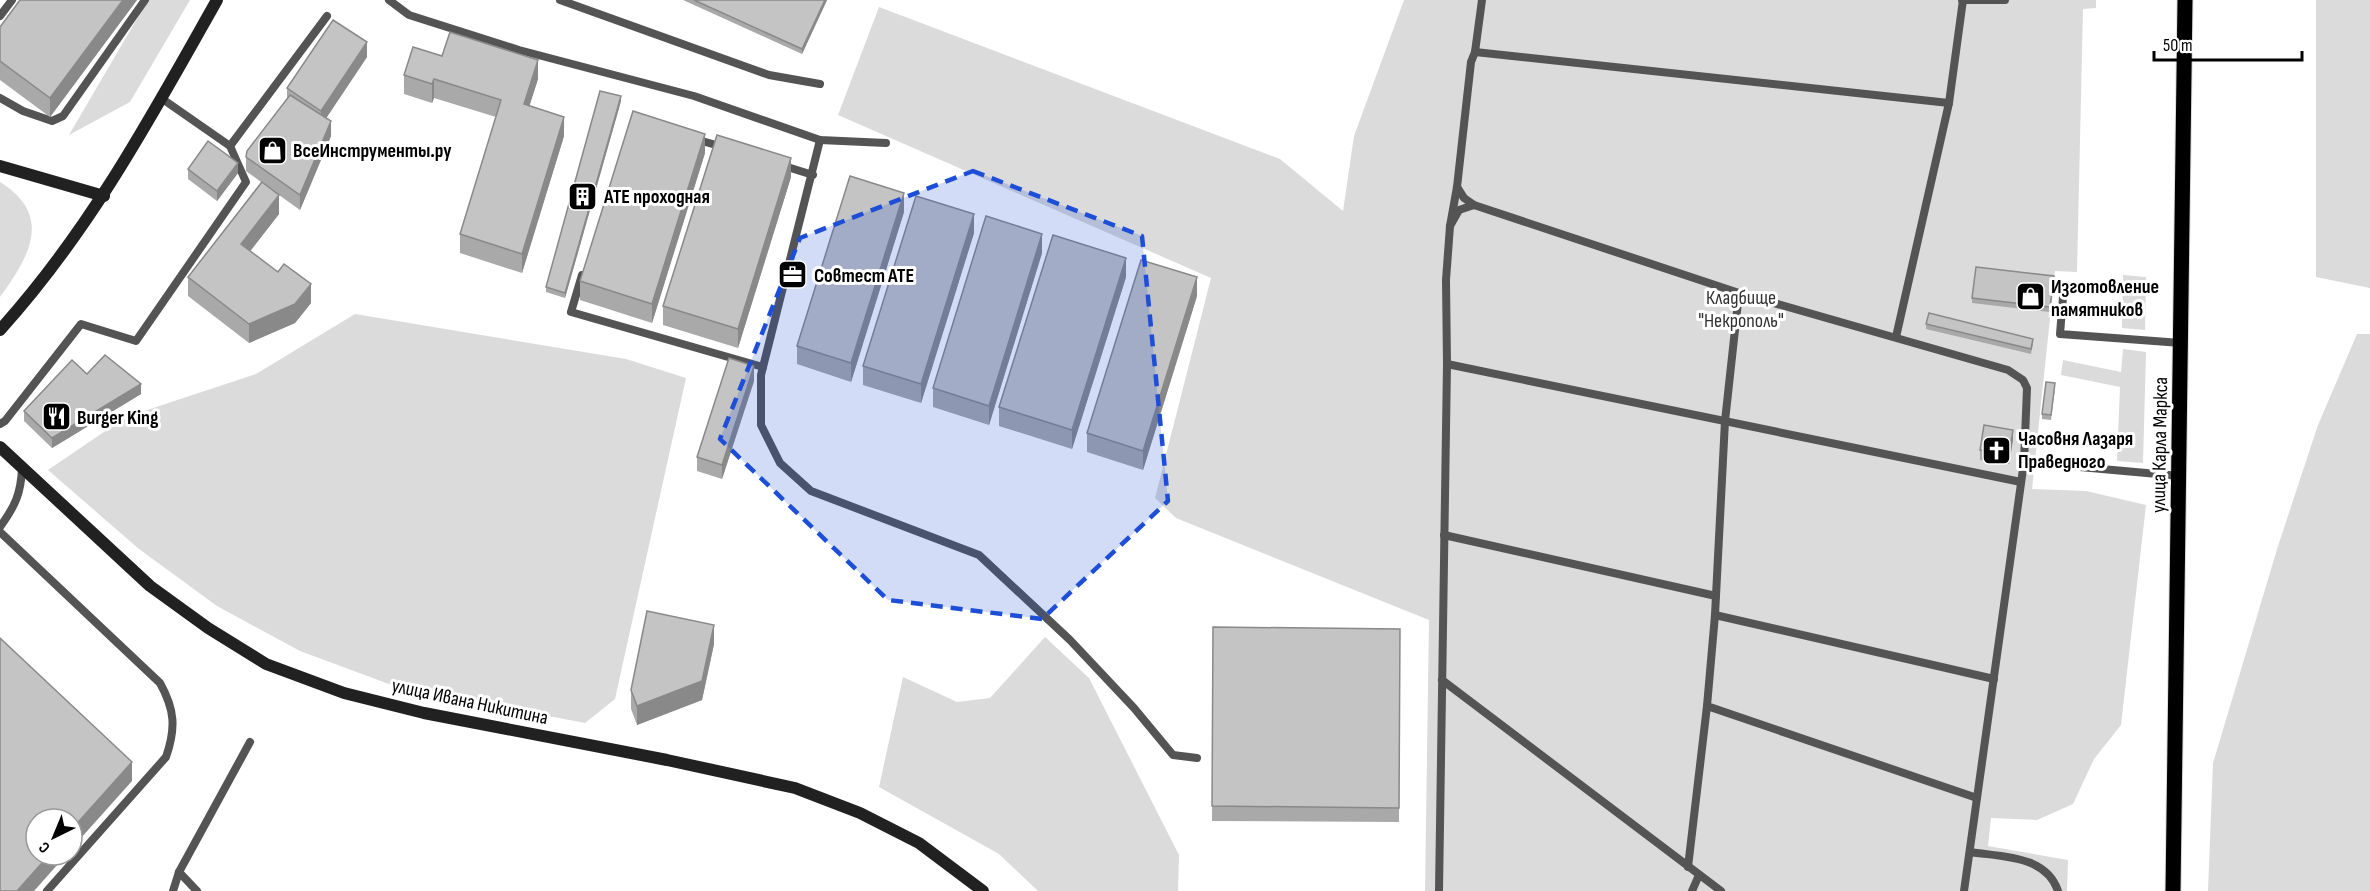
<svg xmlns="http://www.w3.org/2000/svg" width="2370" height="891" font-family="'Sofia Sans Condensed',sans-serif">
  <rect width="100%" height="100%" fill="#fff"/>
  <g fill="#dbdbdb">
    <path d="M148 0H190L130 102 69 135Z"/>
    <path d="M1404 0H2096V8L2083 9 2077 272 2055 271 2032 489 2086 491 2146 505 2121 725 2094 759 2073 804 2037 820 1991 818 1988 846 2068 860 2067 891H1425L1429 620 1176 518 1155 498 1211 278 838 115 879 7 1280 159 1343 211 1354 136Z"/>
    <path d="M2316 0H2370V288L2316 277Z"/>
    <path d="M0 182C54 216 29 257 0 297Z"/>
    <path d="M2123 275 2146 277 2145 330 2122 328Z"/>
    <path d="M355 314 626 359 686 378 615 699 585 723 397 687 300 651 217 606 139 549 48 470 126 417 256 374Z"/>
    <path d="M2357 334H2370V891H2208L2213 763 2278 546 2318 425Z"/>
    <path d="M2123 349 2146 352 2143 463 2117 461 2120 387 2061 375 2063 360 2121 372Z"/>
    <path d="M1045 637 1089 678 1179 855 1178 891H1038L999 854 879 787 903 677 957 702 990 698Z"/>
  </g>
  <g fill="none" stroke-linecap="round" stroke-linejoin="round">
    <defs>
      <path id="primary" d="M2173 891 2185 0"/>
    </defs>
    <use href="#primary" stroke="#dbdbdb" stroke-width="17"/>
    <g stroke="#545454" stroke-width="8">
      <path d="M389 0 409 15 519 50 694 96 820 140 886 143"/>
      <path d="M560 0 769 75 820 84"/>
      <path d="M1962 0H2005"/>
      <path d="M0 16 12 0"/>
      <path d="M1475 52 1949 103"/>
      <path d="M0 98 23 111 52 121 63 116 145 0"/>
      <path d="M161 98 230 146 327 16"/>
      <path d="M695 139 723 147"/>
      <path d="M820 140 761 375V425L780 463 811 491 979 555 1070 640 1134 708 1173 755 1197 758"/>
      <path d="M781 165 813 175"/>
      <path d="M1457 187 1464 198 1474 205"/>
      <path d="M1450 226 1459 210 1474 205 1739 293 2008 370 2023 380 2027 388 2024 462 1964 891"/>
      <path d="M582 275 571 312 763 367"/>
      <path d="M1739 293 1725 421 1715 615 1707 706 1977 798"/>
      <path d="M2063 297 2060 334 2181 343"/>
      <path d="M1896 337 1949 103 1963 0"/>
      <path d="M1447 364 2021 482"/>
      <path d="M0 424 5 421 81 324 136 341 246 182 230 146"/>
      <path d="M2024 462 2180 476"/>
      <path d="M0 527C15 506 21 494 22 468"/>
      <path d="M0 532 160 683C175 710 176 728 166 757L47 891"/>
      <path d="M1444 535 1716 596"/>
      <path d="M1715 615 1994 679"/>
      <path d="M1442 680 1721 891"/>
      <path d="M1970 852C2002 857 2046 855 2058 891"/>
      <path d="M1688 867 1707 706"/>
      <path d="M179 872 197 891"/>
      <path d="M173 891 179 872 250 742"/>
      <path d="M1439 891 1447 364 1446 280 1450 226 1457 187 1471 62 1475 52 1482 0"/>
      <path d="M1692 891 1699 875"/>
    </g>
    <g stroke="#212121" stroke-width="12">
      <path d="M0 166 104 196"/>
      <path d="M0 330C91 229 151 117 217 0"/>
      <path d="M0 447 150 586 208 628 266 664 344 693 424 713 667 760 795 788 860 813 919 843 983 891"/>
    </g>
    <use href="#primary" stroke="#000" stroke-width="15"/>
  </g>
  <g fill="#a9a9a9">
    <path d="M20 0H137L50 117 0 80V27Z"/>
    <path d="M683 0H827L802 54Z"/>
    <path d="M442 56 538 79 529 106 564 136 522 273 460 253V234L496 117 434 98 432 103 404 94V75Z"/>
    <path d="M367 57 326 118 331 136 300 210 279 195V214L250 251 311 303 295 323 249 343 188 296V277L261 182 246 171V157L287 99V88Z"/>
    <path d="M621 101 565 298 546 292V287Z"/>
    <path d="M705 153 652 323 580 300V281Z"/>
    <path d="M188 169 238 173 217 201 188 179Z"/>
    <path d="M791 177 738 348 663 325V306Z"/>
    <path d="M904 212 851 382 797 364V346Z"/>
    <path d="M974 233 921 403 863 385V366Z"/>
    <path d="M1042 253 989 425 933 407V388Z"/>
    <path d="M1126 277 1072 449 999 426V407Z"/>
    <path d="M2054 281 2050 312 1972 303V298Z"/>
    <path d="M1197 296 1143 470 1087 452V433Z"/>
    <path d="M1926 324 2033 344 2031 354 1926 329Z"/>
    <path d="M754 381 722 479 697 471V457Z"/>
    <path d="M2055 388 2051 420 2042 419V414Z"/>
    <path d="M141 394 52 448 24 421V411Z"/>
    <path d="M2013 440 2009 464 1980 460V450Z"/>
    <path d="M1213 627 1400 629 1399 822 1212 821Z"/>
    <path d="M714 644 702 700 637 725 631 709V690Z"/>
  </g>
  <g fill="#898989">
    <path d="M123 0H137L50 117V98Z"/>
    <path d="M825 0H827L802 54V49Z"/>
    <path d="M367 42V57L321 126V111Z"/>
    <path d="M538 60V79L524 123V104Z"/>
    <path d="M434 79V98L432 103V84Z"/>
    <path d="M621 96V101L565 298V293Z"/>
    <path d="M564 117V136L522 273V254Z"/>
    <path d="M331 121V136L300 210V195Z"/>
    <path d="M705 134V153L652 323V304Z"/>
    <path d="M791 158V177L738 348V329Z"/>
    <path d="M238 163V173L217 201V191Z"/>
    <path d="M904 193V212L851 382V363Z"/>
    <path d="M279 195V214L241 263V244Z"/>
    <path d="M974 214V233L921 403V384Z"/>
    <path d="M1042 234V253L989 425V406Z"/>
    <path d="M1126 258V277L1072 449V430Z"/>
    <path d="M1197 277V296L1143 470V451Z"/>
    <path d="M311 284V303L295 323 249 343V324Z"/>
    <path d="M754 366V381L722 479V465Z"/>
    <path d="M141 384V394L52 448V438Z"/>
    <path d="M2013 430V440L2009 464V454Z"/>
    <path d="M714 625V644L702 700 637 725V706Z"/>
    <path d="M132 762V781L72 848V829Z"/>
    <path d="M49 855H66L34 891H17Z"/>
  </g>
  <g fill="#c4c4c4" stroke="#898989" stroke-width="1.5">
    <path d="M20 0H123L50 98 0 61V27Z"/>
    <path d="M694 0H825L802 49Z"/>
    <path d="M333 20 367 42 321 111 287 88Z"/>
    <path d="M450 32 538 60 524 104 564 117 522 254 460 234 501 100 434 79 432 84 404 75 413 47 442 56Z"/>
    <path d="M600 91 621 96 565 293 546 287Z"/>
    <path d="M290 95 331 121 300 195 246 157 247 151Z"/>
    <path d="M633 111 705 134 652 304 580 281Z"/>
    <path d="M717 135 791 158 738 329 663 306Z"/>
    <path d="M208 141 238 163 217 191 188 169Z"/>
    <path d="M850 176 904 193 851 363 797 346Z"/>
    <path d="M262 182 279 195 241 244 278 272 284 264 311 284 295 304 249 324 188 277Z"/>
    <path d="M916 196 974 214 921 384 863 366Z"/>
    <path d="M986 216 1042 234 989 406 933 388Z"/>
    <path d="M1053 235 1126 258 1072 430 999 407Z"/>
    <path d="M1141 260 1197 277 1143 451 1087 433Z"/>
    <path d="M1976 267 2054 276 2050 307 1972 298Z"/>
    <path d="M1929 313 2033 339 2031 349 1926 324Z"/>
    <path d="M105 355 141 384 52 438 24 411 72 360 87 374Z"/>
    <path d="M729 358 754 366 722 465 697 457Z"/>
    <path d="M2046 382 2055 383 2051 415 2042 414Z"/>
    <path d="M1984 425 2013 430 2009 454 1980 450Z"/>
    <path d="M647 611 714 625 702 681 637 706 631 690Z"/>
    <path d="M1213 627 1400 629 1399 808 1212 806Z"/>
    <path d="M0 638 132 762 72 829V819H36V855H49L17 891H0Z"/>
  </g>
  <path fill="#1d4ed8" fill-opacity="0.2" stroke="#1d4ed8" stroke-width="4.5" stroke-dasharray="12 8" stroke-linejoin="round" d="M973 171 1142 236 1168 501 1042 619 888 600 720 439 800 238Z"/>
  <defs>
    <symbol id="shop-square" viewBox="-11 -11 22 22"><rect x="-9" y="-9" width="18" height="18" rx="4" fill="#000" stroke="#fff"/><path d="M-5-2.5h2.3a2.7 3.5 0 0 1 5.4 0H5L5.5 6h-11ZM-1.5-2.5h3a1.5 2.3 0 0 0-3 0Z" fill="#fff"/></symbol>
    <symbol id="building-square" viewBox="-11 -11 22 22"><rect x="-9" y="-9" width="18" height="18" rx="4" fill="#000" stroke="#fff"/><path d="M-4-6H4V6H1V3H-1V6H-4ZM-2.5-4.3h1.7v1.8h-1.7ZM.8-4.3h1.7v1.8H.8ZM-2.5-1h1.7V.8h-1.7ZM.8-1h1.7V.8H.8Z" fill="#fff"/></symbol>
    <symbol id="office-square" viewBox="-11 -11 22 22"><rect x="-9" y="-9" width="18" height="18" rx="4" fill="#000" stroke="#fff"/><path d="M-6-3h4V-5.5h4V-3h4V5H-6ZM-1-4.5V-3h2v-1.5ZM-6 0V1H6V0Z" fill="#fff"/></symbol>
    <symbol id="restaurant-square" viewBox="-11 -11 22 22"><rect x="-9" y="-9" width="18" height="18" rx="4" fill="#000" stroke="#fff"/><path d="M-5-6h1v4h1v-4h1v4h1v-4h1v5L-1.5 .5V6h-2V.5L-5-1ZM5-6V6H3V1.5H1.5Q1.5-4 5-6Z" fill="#fff"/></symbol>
    <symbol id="church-square" viewBox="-11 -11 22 22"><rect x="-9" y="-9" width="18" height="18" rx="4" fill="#000" stroke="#fff"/><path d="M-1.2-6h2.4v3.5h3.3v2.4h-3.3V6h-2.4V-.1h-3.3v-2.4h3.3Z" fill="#fff"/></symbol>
  </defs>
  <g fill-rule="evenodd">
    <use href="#shop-square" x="256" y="134" width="33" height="33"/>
    <use href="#building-square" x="566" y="180" width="33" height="33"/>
    <use href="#office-square" x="776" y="258" width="33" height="33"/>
    <use href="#shop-square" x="2014" y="280" width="33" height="33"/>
    <use href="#restaurant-square" x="40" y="400" width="33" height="33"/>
    <use href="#church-square" x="1980" y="434" width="33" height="33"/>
  </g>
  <g text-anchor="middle" stroke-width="6" stroke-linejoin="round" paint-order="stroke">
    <g font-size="20" font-weight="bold" fill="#000" stroke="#fff" text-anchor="start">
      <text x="293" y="157">ВсеИнструменты.ру</text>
      <text x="604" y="203">АТЕ проходная</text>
      <text x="814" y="282">Совтест АТЕ</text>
      <text x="2051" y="293">Изготовление<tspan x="2051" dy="23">памятников</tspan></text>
      <text x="77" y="424">Burger King</text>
      <text x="2018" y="445">Часовня Лазаря<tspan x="2018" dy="23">Праведного</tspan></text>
    </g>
    <g font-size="20" fill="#323232" stroke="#fff">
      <text x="1741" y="304">Кладбище<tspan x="1741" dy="23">"Некрополь"</tspan></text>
    </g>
    <g font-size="20" fill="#000" stroke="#fff">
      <text transform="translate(2159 445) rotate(-89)" y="7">улица Карла Маркса</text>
      <text transform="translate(470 701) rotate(12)" y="7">улица Ивана Никитина</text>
    </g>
  </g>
  <g transform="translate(54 837) rotate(223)"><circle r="28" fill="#ffffff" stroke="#999999" stroke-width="1.5"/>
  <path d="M0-4.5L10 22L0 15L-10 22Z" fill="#000000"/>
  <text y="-9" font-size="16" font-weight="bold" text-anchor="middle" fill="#000000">С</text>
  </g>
  <path d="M2154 51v9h148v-9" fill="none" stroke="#000000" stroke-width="3"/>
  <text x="2163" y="51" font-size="18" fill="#000000" stroke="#ffffff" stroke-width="4.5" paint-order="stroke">50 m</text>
</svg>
